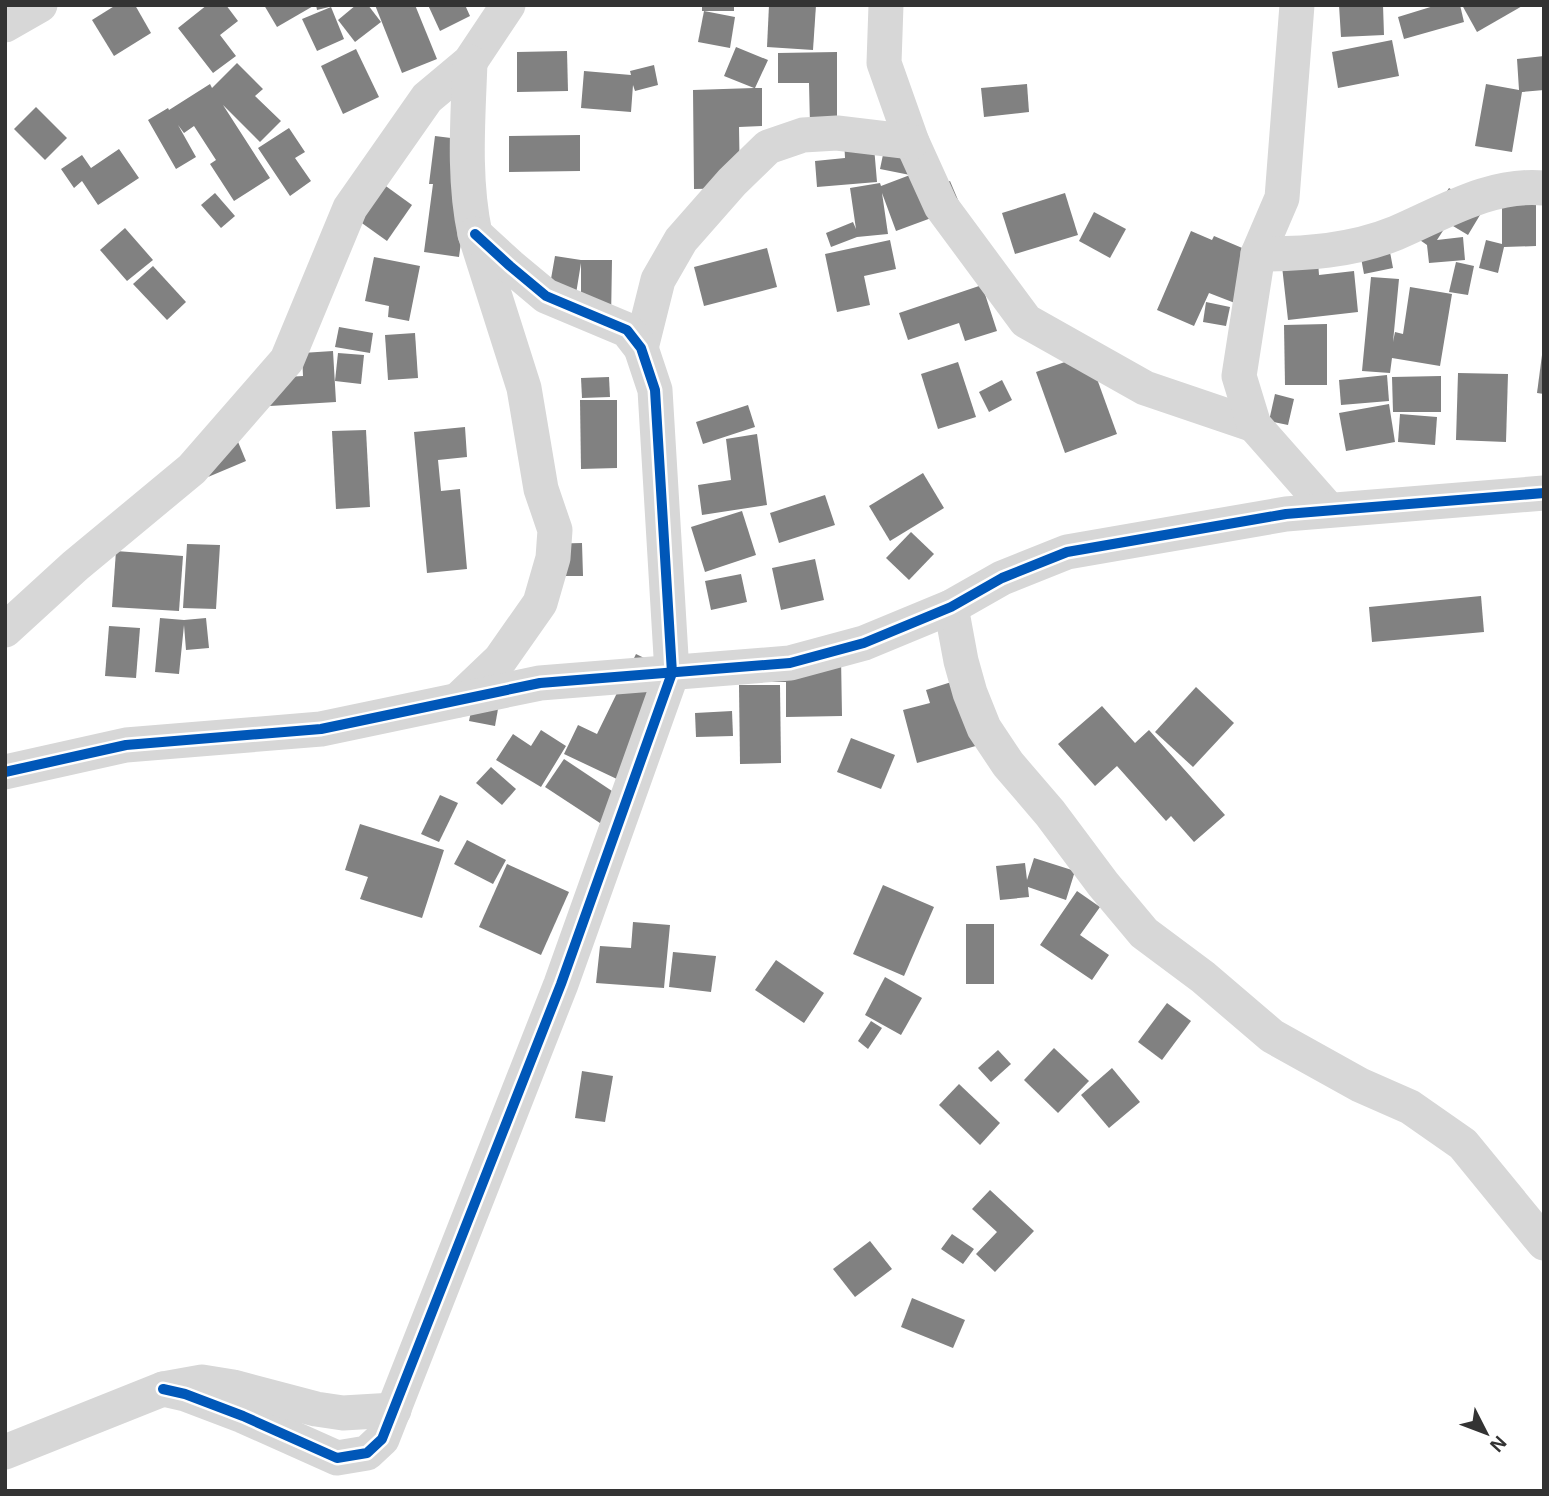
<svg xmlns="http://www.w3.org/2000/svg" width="1549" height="1496" font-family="Arial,sans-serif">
  <rect width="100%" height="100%" fill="#fff"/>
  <g fill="#818181">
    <path d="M116 5H135L151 33 114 56 92 20Z"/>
    <path d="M207 5H226L238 21 220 35 236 56 213 73 178 28Z"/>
    <path d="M264 5H315L277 27Z"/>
    <path d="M316 5H333V6L317 10Z"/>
    <path d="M356 5H368L381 22 355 42 338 20Z"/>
    <path d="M375 5H415L437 59 402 73Z"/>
    <path d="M428 5H465L470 16 440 31Z"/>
    <rect x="702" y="5" width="32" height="6"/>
    <path d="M769 5H816L813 50 767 47Z"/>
    <path d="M1339 5H1383L1384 35 1341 37Z"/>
    <path d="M1437 5H1460L1464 22 1404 39 1398 17Z"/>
    <path d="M1462 5H1524L1477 32Z"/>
    <path d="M331 7 344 39 317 51 302 19Z"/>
    <path d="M704 11 735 17 730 48 698 42Z"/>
    <path d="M1392 40 1399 76 1338 88 1332 52Z"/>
    <path d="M736 47 768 60 755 88H762V126L739 127 740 188 694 189 693 90 754 88 724 76Z"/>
    <path d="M356 49 379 97 343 114 321 66Z"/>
    <path d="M567 51 568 91 517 92V52Z"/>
    <path d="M837 52V125H810L809 83H778V53Z"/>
    <path d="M1544 56V90L1522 92 1512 152 1475 146 1486 84 1519 90 1517 59Z"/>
    <path d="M237 63 263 89 255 96 281 121 260 142 223 105 270 178 234 201 210 164 216 160 194 126 184 133 178 125 196 157 176 169 148 120 168 108 169 110 210 84 212 88Z"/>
    <path d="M654 65 658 85 635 91 633 85 631 112 581 108 584 71 631 75 630 71Z"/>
    <path d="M1027 84 1029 112 984 117 981 88Z"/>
    <path d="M36 107 67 138 45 160 14 129Z"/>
    <path d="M889 126 922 191 950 181 961 207 896 231 882 193 888 234 857 237 831 247 826 233 853 222 856 229 850 188 880 183 881 186 910 175 880 169Z"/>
    <path d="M289 128 305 152 295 158 311 181 290 196 258 148Z"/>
    <path d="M580 135V171L509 172V136Z"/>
    <path d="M873 135 877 182 817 187 815 161 845 158 844 138Z"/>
    <path d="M435 136 475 141 459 257 424 252 433 184H429Z"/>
    <path d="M119 149 139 178 98 205 82 181 74 188 61 169 82 155 91 168Z"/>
    <path d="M1502 183H1536V246L1504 247 1498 273 1479 268 1486 240 1502 244Z"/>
    <path d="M383 184 412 205 387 241 359 221Z"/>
    <path d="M1449 188 1483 210 1468 235 1448 223 1437 240 1463 237 1465 260 1429 263 1427 245 1417 238Z"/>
    <path d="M215 193 235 216 221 228 201 205Z"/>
    <path d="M1065 193 1078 235 1015 254 1002 213Z"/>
    <path d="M1094 212 1126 229 1110 258 1079 241Z"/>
    <path d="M125 228 153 260 127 281 100 250Z"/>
    <path d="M1191 231 1212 240 1214 236 1261 256 1240 305 1209 293 1194 326 1157 310Z"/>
    <path d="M1386 231 1393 268 1364 274 1357 236Z"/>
    <path d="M1316 235 1319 275 1354 271 1358 312 1288 320 1279 239Z"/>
    <path d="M890 240 896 269 864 276 870 305 837 312 825 254Z"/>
    <path d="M767 248 777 287 704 306 694 267Z"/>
    <path d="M555 256 581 260H612L611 320H581V263L575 300 548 296Z"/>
    <path d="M374 257 420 266 409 321 388 317 389 306 365 301Z"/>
    <path d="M1456 262 1474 266 1468 295 1449 292Z"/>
    <path d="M153 266 186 302 167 320 133 284Z"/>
    <path d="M1371 277 1399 279 1393 342 1395 332 1403 334 1410 287 1452 294 1440 366 1392 358 1390 373 1362 371Z"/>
    <path d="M982 285 997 331 965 341 959 323 908 340 899 313Z"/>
    <path d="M1206 302 1230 307 1226 326 1203 322Z"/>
    <path d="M1327 324V385H1285L1284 325Z"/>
    <path d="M339 327 373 333 370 353 335 347Z"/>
    <path d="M415 333 418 378 388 380 385 335Z"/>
    <path d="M333 351 336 402 270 406 268 378 303 376 302 353Z"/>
    <path d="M338 353 364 355 361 384 335 381Z"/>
    <path d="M1088 354 1117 434 1065 453 1036 372Z"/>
    <path d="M1542 355 1544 356V394L1537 393Z"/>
    <path d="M958 362 976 417 938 429 921 374Z"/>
    <path d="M1458 373 1508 374 1506 442 1456 440Z"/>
    <path d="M1387 375 1389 401 1341 405 1339 380Z"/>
    <path d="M1441 376V412H1393L1392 377Z"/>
    <path d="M609 377 610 397 582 398 581 378Z"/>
    <path d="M1002 380 1012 400 989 412 979 392Z"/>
    <path d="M1275 394 1294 399 1288 425 1269 421Z"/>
    <path d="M580 400H617V468L581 469Z"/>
    <path d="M1389 404 1395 442 1346 451 1339 413Z"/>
    <path d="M748 405 755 427 703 444 696 422Z"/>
    <path d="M1400 414 1437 417 1435 445 1398 442Z"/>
    <path d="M465 427 467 457 438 460 441 491 460 489 467 569 427 573 414 432Z"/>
    <path d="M366 430 370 507 336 509 332 431Z"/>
    <path d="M757 434 767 505 702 515 698 485 731 480 726 439Z"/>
    <path d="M236 437 246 461 208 477Z"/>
    <path d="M923 473 944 508 890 541 869 506Z"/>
    <path d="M825 495 835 525 779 543 770 513Z"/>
    <path d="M742 511 756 555 705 572 691 527Z"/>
    <path d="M911 532 934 554 909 580 886 558Z"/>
    <path d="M582 543 583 576H541V544Z"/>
    <path d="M187 544 220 545 216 609 183 608Z"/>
    <path d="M116 551 183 556 179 611 112 607Z"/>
    <path d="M815 559 824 600 781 610 772 568Z"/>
    <path d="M741 574 747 602 711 610 705 581Z"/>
    <path d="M1481 596 1484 632 1372 642 1369 607Z"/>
    <path d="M160 618 184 620 206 618 209 648 186 650 184 625 179 674 155 672Z"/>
    <path d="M109 626 140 628 136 678 105 676Z"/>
    <path d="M636 654 671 671 619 780 564 754 578 725 597 734Z"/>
    <path d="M841 657 842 716 786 717V682H770V658Z"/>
    <path d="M961 679 979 745 917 763 903 710 930 703 926 690Z"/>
    <path d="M739 685H780L781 763 740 764Z"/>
    <path d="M1196 687 1234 723 1193 767 1155 732Z"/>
    <path d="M476 688 501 692 495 726 469 721Z"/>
    <path d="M1102 706 1135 743 1149 730 1225 815 1194 842 1171 816 1166 821 1117 766 1095 786 1058 744Z"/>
    <path d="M732 711 733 736 696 737 695 713Z"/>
    <path d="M541 730 566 746 541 787 496 760 513 734 531 746Z"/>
    <path d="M851 738 895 755 881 789 837 772Z"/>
    <path d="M564 759 621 797 603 825 545 787Z"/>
    <path d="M491 767 516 789 502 805 476 783Z"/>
    <path d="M440 795 458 803 439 842 421 834Z"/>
    <path d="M360 824 444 850 422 918 360 899 368 877 345 870Z"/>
    <path d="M467 840 506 860 493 884 454 864Z"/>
    <path d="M1034 858 1075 871 1066 900 1028 887 1029 897 1000 900 996 866 1025 863 1027 880Z"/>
    <path d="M507 864 569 892 541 955 479 927Z"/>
    <path d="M883 885 934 907 904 976 853 954Z"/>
    <path d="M1077 891 1100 907 1080 935 1109 955 1092 980 1040 945Z"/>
    <path d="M633 922 670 925 664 988 596 983 600 946 631 948Z"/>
    <rect x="966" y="924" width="28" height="60"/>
    <path d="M673 952 716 956 711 992 669 987Z"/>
    <path d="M776 960 824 993 804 1023 755 990Z"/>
    <path d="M885 977 922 998 901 1035 865 1015Z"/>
    <path d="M1167 1003 1191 1021 1162 1060 1138 1042Z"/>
    <path d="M871 1021 882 1028 868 1049 858 1041Z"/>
    <path d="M1054 1048 1089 1081 1058 1113 1024 1080Z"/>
    <path d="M998 1050 1011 1064 991 1082 978 1068Z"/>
    <path d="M1112 1068 1140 1102 1109 1128 1081 1095Z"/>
    <path d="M582 1071 613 1076 605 1122 575 1118Z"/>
    <path d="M959 1084 1000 1123 980 1145 939 1105Z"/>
    <path d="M990 1190 1034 1231 995 1272 976 1254 997 1232 972 1209Z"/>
    <path d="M952 1234 974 1249 963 1264 941 1249Z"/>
    <path d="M870 1241 892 1269 855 1297 833 1269Z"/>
    <path d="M912 1298 965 1320 953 1348 901 1327Z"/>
  </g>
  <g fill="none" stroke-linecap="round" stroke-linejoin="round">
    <g stroke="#d7d7d7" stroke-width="35">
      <path d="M886 5 884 63 912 142 941 206 1026 321 1145 388 1254 425"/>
      <path d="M1297 5 1282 198 1258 254 1239 376 1254 425 1329 510"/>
      <path d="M5 25 40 5"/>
      <path d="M1258 254C1305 254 1352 251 1396 233 1443 213 1490 183 1544 188"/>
      <path d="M641 348 658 280 681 240 732 182 768 147 803 135 837 133 912 142"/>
      <path d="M951 607 961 661 970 693 984 728 1008 764 1050 813 1103 884 1144 933 1203 977 1272 1036 1360 1085 1410 1107 1463 1144 1544 1243"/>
      <path d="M5 630 75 566 192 469 287 360 350 208 427 98 470 62 508 5"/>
      <path d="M458 700 500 660 540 603 553 558 555 530 541 489 524 388 475 234C463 178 468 119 470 62"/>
      <path d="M5 772 126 745 321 729 540 683 790 663 864 643 951 607 1002 578 1067 552 1286 514 1544 493"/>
      <path d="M163 1389 185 1394 243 1416 337 1458 367 1453 382 1439 561 984 672 673 655 390 641 348 627 330 546 296 510 266 475 234"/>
      <path d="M5 1452 163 1389 202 1382 233 1387 316 1409 343 1413 394 1410"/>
    </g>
    <defs>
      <g id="cycleway">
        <path d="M5 772 126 745 321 729 540 683 790 663 864 643 951 607 1002 578 1067 552 1286 514 1544 493"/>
        <path d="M163 1389 185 1394 243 1416 337 1458 367 1453 382 1439 561 984 672 673 655 390 641 348 627 330 546 296 510 266 475 234"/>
      </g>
    </defs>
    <use href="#cycleway" stroke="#fff" stroke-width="15"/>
    <use href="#cycleway" stroke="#0057b8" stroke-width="10"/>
  </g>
  <rect width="1549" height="1496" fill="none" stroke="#333333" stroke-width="14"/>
  <g transform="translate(1486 1433) rotate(132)" stroke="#ffffff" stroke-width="5" paint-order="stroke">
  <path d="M0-5L12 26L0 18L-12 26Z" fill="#333333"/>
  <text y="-10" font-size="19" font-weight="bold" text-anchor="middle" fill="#333333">N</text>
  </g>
</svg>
